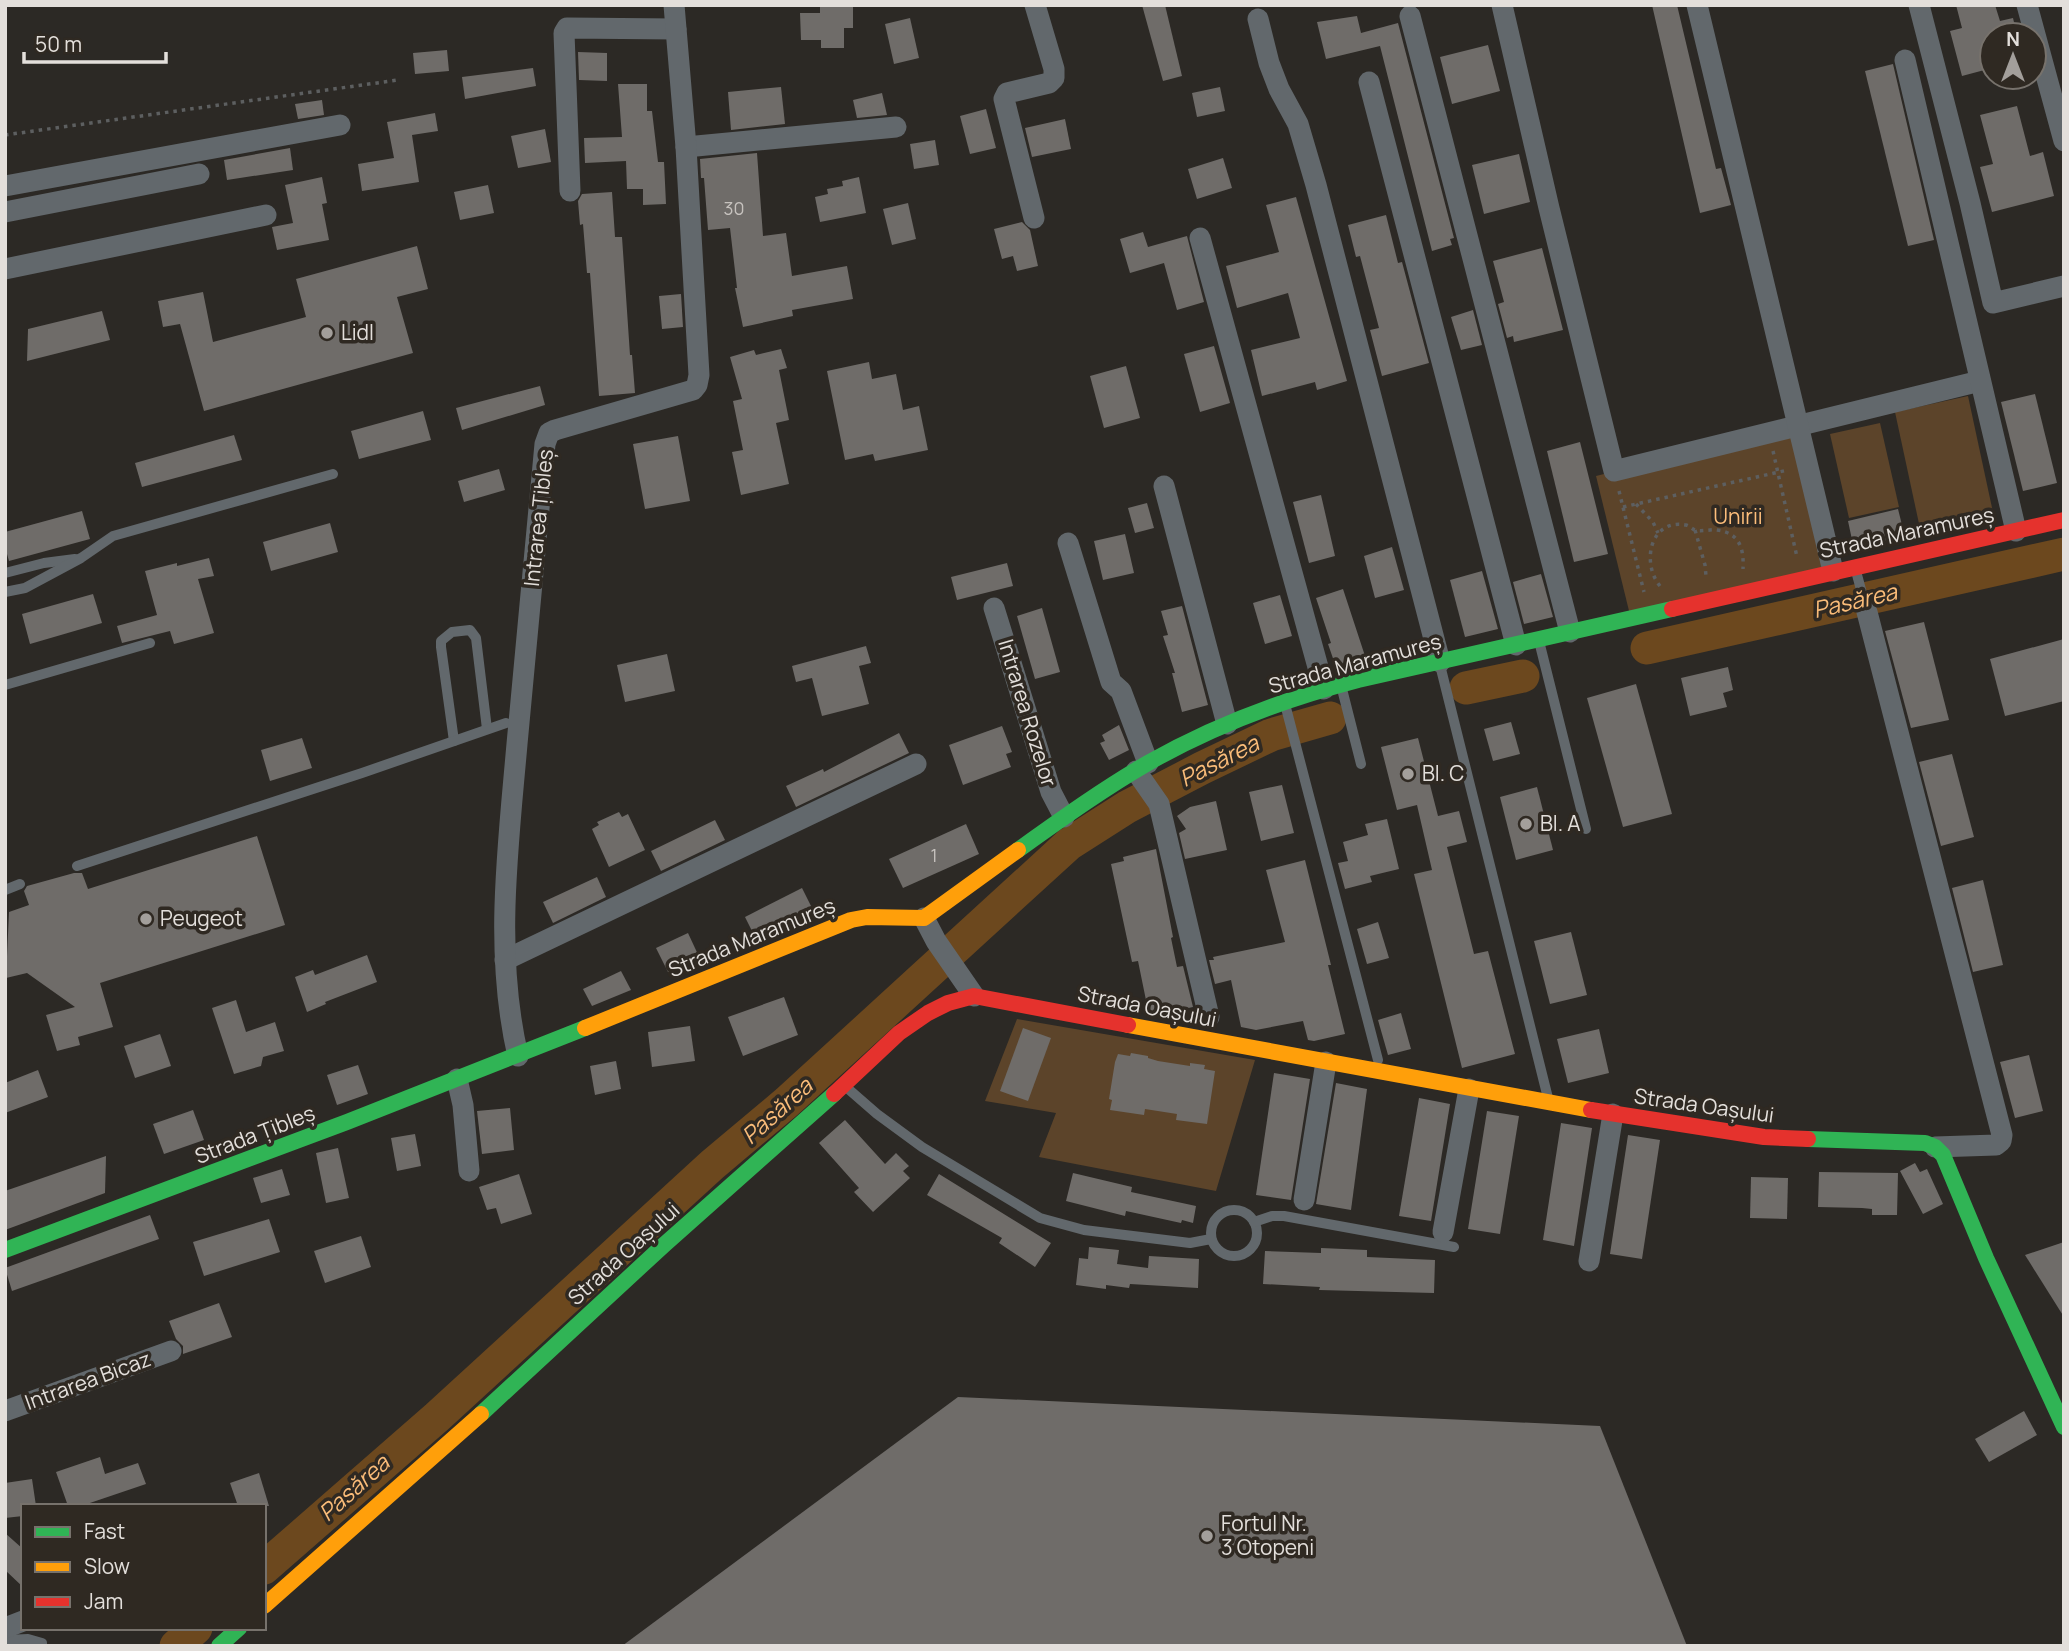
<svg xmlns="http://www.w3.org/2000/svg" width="2069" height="1651" font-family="Manrope,sans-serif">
  <rect width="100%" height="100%" fill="#2c2925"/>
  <g fill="#5c442a">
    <path d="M1968 396 1994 517 1921 533 1895 412Z"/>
    <path d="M1880 423 1899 507 1849 518 1830 434Z"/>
    <path d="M1799 425 1833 571 1631 619 1596 476Z"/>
    <path d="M1017 1019 1255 1060 1216 1191 1039 1157 1056 1113 985 1101Z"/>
  </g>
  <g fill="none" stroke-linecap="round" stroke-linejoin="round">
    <g stroke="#6c481e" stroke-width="33">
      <path d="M1647 648 2064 554"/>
      <path d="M1466 688 1523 676"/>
      <path d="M264 1568 437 1417 712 1165 787 1102 1069 844 1127 807 1202 768 1271 735 1330 718"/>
      <path d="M176 1646 196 1628"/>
    </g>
  </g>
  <g fill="#6f6c69">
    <path d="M820 5H853V28H844V48H821V40H801L800 13H820Z"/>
    <path d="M1142 5H1165L1182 76 1163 81Z"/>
    <path d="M1652 5H1677L1716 169 1721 168 1731 205 1700 213Z"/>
    <path d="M1956 5H1995L2000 21 2013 18 2017 35H1992V68L1962 76 1950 31 1962 28Z"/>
    <path d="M1357 16 1361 33 1398 23 1454 238 1450 239 1452 245 1432 251 1380 46 1326 59 1317 22Z"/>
    <path d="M910 18 919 58 894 64 885 24Z"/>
    <path d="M1488 45 1500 91 1452 104 1440 57Z"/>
    <path d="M447 50 449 71 415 74 413 53Z"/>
    <path d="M578 52 607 53V81L579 80Z"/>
    <path d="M1893 64 1934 240 1908 246 1865 71Z"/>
    <path d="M533 68 536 86 465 99 462 77Z"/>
    <path d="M618 84H647V111H652L658 162H664L666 204 643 205V189H627L626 161 585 163 584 138 622 137Z"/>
    <path d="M781 87 785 124 731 130 728 92Z"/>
    <path d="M1220 87 1225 111 1197 117 1192 93Z"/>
    <path d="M882 93 887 115 857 118 853 100Z"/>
    <path d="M322 100 324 115 298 119 295 104Z"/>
    <path d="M2017 106 2030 156 2043 152 2054 196 1992 212 1980 167 1993 164 1980 115Z"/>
    <path d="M986 109 996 148 970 154 960 116Z"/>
    <path d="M435 113 438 131 412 135 419 182 362 191 358 164 394 158 387 122Z"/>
    <path d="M1065 119 1071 149 1032 157 1025 128Z"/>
    <path d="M545 129 551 162 518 168 511 136Z"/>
    <path d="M935 140 939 165 914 169 910 144Z"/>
    <path d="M290 148 293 170 227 180 224 160Z"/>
    <path d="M757 153 763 236 786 233 792 276 847 266 853 299 792 310 793 316 743 327 735 288H737L730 228 708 230 704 178H701L700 159Z"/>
    <path d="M1519 154 1530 202 1484 214 1472 165Z"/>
    <path d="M1223 158 1232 188 1197 199 1188 169Z"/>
    <path d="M322 177 327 203 322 204 329 240 277 250 272 227 293 223 285 185Z"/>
    <path d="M859 177 866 213 820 222 815 197 828 194 827 189 843 186 842 181Z"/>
    <path d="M488 185 494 213 460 220 454 192Z"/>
    <path d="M612 192 615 237H622L630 355H632L635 393 599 396 590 273H587L583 224 580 225 578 201 582 194Z"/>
    <path d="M1296 197 1347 381 1317 390 1315 382 1262 396 1251 350 1300 338 1288 293 1237 308 1226 266 1279 252 1266 205Z"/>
    <path d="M908 203 916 239 892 245 883 209Z"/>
    <path d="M1386 215 1398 263 1402 262 1429 363 1382 376 1370 330 1379 328 1360 256 1356 257 1348 225Z"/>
    <path d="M1022 222 1030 230 1038 266 1017 271 1013 256 1002 259 994 229Z"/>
    <path d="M1143 232 1148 247 1187 236 1204 302 1177 310 1164 263 1130 273 1120 239Z"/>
    <path d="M417 246 428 289 397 297 413 353 204 411 180 324 163 327 158 301 203 292 213 342 306 317 296 279Z"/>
    <path d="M1542 248 1563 330 1514 342 1513 336 1507 338 1498 304 1504 302 1493 261Z"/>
    <path d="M681 294 683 327 662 329 659 296Z"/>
    <path d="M1473 310 1482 345 1461 350 1451 317Z"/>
    <path d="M102 311 110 340 27 361 28 329Z"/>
    <path d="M1214 346 1230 403 1200 412 1184 354Z"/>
    <path d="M781 349 787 368 779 370 789 420 776 423 789 484 741 495 732 452 743 450 733 401 742 399 730 357 754 350 756 355Z"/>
    <path d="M869 362 872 379 896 374 903 410 919 406 928 450 875 461 873 454 845 460 827 371Z"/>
    <path d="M1126 366 1140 418 1104 428 1090 376Z"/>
    <path d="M540 386 545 405 462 430 456 408Z"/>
    <path d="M2035 394 2057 483 2023 491 2001 402Z"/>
    <path d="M423 411 431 440 359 459 351 431Z"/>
    <path d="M234 435 242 460 142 487 135 463Z"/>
    <path d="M678 436 690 501 645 509 633 444Z"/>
    <path d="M1580 442 1608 554 1574 562 1547 451Z"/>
    <path d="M499 469 505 490 464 502 458 481Z"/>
    <path d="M1321 495 1335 556 1309 563 1293 502Z"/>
    <path d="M1147 503 1154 528 1135 533 1128 508Z"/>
    <path d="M1898 509 1905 537 1854 549 1848 521Z"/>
    <path d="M82 511 90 539 9 561 5 547V532Z"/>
    <path d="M330 523 338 552 271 571 263 542Z"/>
    <path d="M1125 534 1134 573 1103 580 1094 541Z"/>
    <path d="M1392 547 1404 590 1375 598 1364 556Z"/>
    <path d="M209 558 214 576 198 579 214 633 174 644 170 631 122 643 117 626 157 615 145 571 177 563V566Z"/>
    <path d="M1007 563 1013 586 957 600 951 577Z"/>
    <path d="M1482 571 1498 629 1465 637 1450 580Z"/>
    <path d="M1541 574 1553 617 1524 624 1513 582Z"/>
    <path d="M1343 589 1366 659 1336 667 1328 644 1331 643 1316 598Z"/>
    <path d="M93 594 102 623 30 644 22 614Z"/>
    <path d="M1280 595 1292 636 1265 644 1253 603Z"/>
    <path d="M1182 606 1208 705 1182 712 1172 673H1175L1163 636 1168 635 1161 611Z"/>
    <path d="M1042 608 1060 672 1035 679 1017 616Z"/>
    <path d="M1924 622 1949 720 1911 728 1885 631Z"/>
    <path d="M2064 639V701L2005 716 1990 659Z"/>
    <path d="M866 646 871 663 859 666 869 704 822 716 812 678 796 682 792 666Z"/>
    <path d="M667 654 675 691 625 702 617 665Z"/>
    <path d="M1728 667 1733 690 1723 693 1727 707 1690 716 1681 678Z"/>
    <path d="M1636 684 1672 814 1623 827 1587 698Z"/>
    <path d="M1511 722 1520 754 1493 761 1484 729Z"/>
    <path d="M1119 725 1129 750 1109 760 1100 743 1105 741 1102 735Z"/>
    <path d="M1002 726 1012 752 1006 754 1011 767 963 785 949 745Z"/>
    <path d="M899 733 909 753 796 807 786 786 823 769 824 772Z"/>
    <path d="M302 738 312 768 270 781 261 750Z"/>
    <path d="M1418 738 1438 816 1459 811 1467 842 1447 847 1474 954 1488 951 1515 1054 1462 1068 1414 874 1432 870 1417 805 1397 810 1381 747Z"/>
    <path d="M1952 754 1974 837 1941 846 1919 762Z"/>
    <path d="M1282 785 1294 833 1261 841 1249 792Z"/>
    <path d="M1537 787 1553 850 1516 860 1500 797Z"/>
    <path d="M1216 801 1227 850 1185 859 1179 833 1186 829 1177 816 1190 807Z"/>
    <path d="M619 812 622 817 628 814 645 850 609 867 592 829 599 825 597 822Z"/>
    <path d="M1387 819 1399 869 1370 876 1372 882 1345 889 1338 863 1348 861 1343 842 1368 835 1365 824Z"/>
    <path d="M715 820 725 840 661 871 651 851Z"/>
    <path d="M966 824 979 854 903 888 889 859Z"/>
    <path d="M257 836 285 925 100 983 113 1027 78 1037 80 1045 57 1051 46 1015 75 1007 27 973 6 978 9 912 29 905 24 891 27 886 74 873H82L88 889Z"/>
    <path d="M1156 849 1173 937 1171 938 1177 967 1183 966 1193 1007 1179 1010 1178 1007 1156 1012 1148 1010 1138 961 1132 962 1111 864 1124 861 1123 857Z"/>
    <path d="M1305 860 1331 965H1328L1345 1034 1314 1041 1308 1040 1303 1021 1256 1030 1241 1027 1231 980 1215 984 1209 960H1214L1213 957 1285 942 1266 870Z"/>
    <path d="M597 877 606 897 553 923 543 902Z"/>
    <path d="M1983 880 2003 965 1973 972 1952 888Z"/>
    <path d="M802 888 815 914 756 939 745 917Z"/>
    <path d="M1378 922 1389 958 1367 964 1357 929Z"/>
    <path d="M1571 932 1587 995 1550 1004 1534 941Z"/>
    <path d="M688 933 701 961 669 974 656 948Z"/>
    <path d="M367 955 377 982 325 1002 326 1004 307 1012 295 977 313 970 315 975Z"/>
    <path d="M621 971 631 990 592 1006 583 989Z"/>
    <path d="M784 997 798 1035 743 1056 728 1017Z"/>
    <path d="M236 1000 246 1032 275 1022 284 1051 263 1057 261 1066 234 1074 212 1008Z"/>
    <path d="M1401 1013 1411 1049 1388 1055 1378 1020Z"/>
    <path d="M690 1026 695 1061 652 1067 648 1032Z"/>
    <path d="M1023 1028 1051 1038 1028 1101 1000 1091Z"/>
    <path d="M1599 1029 1609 1073 1568 1083 1557 1039Z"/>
    <path d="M160 1034 171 1066 135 1078 124 1046Z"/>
    <path d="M1131 1053 1148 1056V1058L1158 1061 1190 1066V1063L1205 1065 1204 1069 1215 1071 1207 1124 1176 1120 1177 1114 1145 1109 1144 1115 1110 1110 1112 1100 1109 1099 1115 1062 1118 1054 1130 1056Z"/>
    <path d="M2029 1055 2043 1111 2015 1118 2000 1062Z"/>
    <path d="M616 1061 621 1089 595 1095 590 1066Z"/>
    <path d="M358 1065 368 1094 337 1105 327 1075Z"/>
    <path d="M38 1070 48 1097 5 1113V1083Z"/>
    <path d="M1274 1073 1310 1079 1291 1200 1256 1195Z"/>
    <path d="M1336 1083 1367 1089 1351 1210 1316 1204Z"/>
    <path d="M1419 1098 1450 1104 1431 1221 1399 1216Z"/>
    <path d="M510 1108 514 1150 482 1154 477 1111Z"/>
    <path d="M193 1110 204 1140 164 1154 153 1124Z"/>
    <path d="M1487 1111 1519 1116 1500 1234 1468 1229Z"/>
    <path d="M845 1120 885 1164 896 1153 909 1166 903 1171 910 1178 873 1212 854 1192 859 1188 819 1143Z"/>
    <path d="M1561 1123 1592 1128 1574 1246 1543 1240Z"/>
    <path d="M415 1134 421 1166 397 1171 391 1138Z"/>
    <path d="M1628 1135 1660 1140 1642 1259 1610 1254Z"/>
    <path d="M338 1148 349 1198 326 1203 316 1153Z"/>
    <path d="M106 1156 105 1193 5 1230V1191Z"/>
    <path d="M1915 1163 1920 1172 1927 1169 1943 1204 1923 1214 1900 1171Z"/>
    <path d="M282 1169 290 1195 261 1203 253 1178Z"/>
    <path d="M1819 1172 1898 1173 1897 1215H1872V1209L1862 1208 1818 1207Z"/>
    <path d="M1073 1173 1132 1187 1131 1192 1196 1206 1193 1223 1182 1220 1181 1223 1126 1211 1125 1216 1066 1201Z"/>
    <path d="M519 1174 532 1214 501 1224 496 1208 487 1210 479 1187Z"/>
    <path d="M939 1174 1051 1243 1035 1267 999 1243 1002 1238 927 1195Z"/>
    <path d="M1751 1177 1788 1178 1787 1219 1750 1218Z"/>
    <path d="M150 1215 159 1239 12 1291 5 1268Z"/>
    <path d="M269 1219 280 1252 204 1276 193 1242Z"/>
    <path d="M361 1236 371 1267 325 1283 314 1251Z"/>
    <path d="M2064 1242V1317L2025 1255Z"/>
    <path d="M1089 1247 1119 1250 1117 1264 1148 1268 1149 1256 1199 1259 1198 1288 1130 1284 1129 1288 1106 1285V1289L1076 1285 1079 1258 1088 1259Z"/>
    <path d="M1321 1248 1367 1250V1257L1435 1260 1434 1293 1319 1290 1320 1287 1263 1284 1265 1251 1321 1253Z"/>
    <path d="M219 1303 232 1337 183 1354V1346L176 1339 169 1321Z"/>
    <path d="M958 1397 1600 1426 1687 1646H622Z"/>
    <path d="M2024 1411 2037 1435 1989 1462 1975 1439Z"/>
    <path d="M100 1457 105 1474 138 1463 146 1484 81 1506H68L56 1472Z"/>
    <path d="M259 1473 269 1506H238L230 1483Z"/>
    <path d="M32 1479 36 1506H23V1516L5 1518V1483Z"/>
    <path d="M5 1533 23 1549V1587L5 1570Z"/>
  </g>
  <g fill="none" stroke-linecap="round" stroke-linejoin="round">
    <g stroke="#5d5f60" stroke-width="3.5" stroke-dasharray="3.5 5" stroke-linecap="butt">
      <path d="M5 135 398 80"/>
      <path d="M1773 451 1797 557"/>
      <path d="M1619 491 1644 592"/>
      <path d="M1636 504 1653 522 1658 533"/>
      <path d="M1623 507 1788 470"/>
      <path d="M1695 530 1705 565 1706 576"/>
      <path d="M1660 586C1641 563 1650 518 1686 525 1690 526 1692 529 1695 530 1702 532 1710 529 1717 530 1740 533 1744 549 1743 569"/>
    </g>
    <g stroke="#62686c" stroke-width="10">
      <path d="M1856 571 1867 612"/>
      <path d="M5 573 44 563 75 559"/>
      <path d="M5 592 25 588 81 558 113 536 333 474"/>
      <path d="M1539 641 1586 829"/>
      <path d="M1440 665 1548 1098"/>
      <path d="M5 685 150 643"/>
      <path d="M1342 689 1361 764"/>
      <path d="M1285 704 1378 1060"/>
      <path d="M454 741 441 647V641L452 632 470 630 476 638 487 729"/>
      <path d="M77 866 362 773 506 723"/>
      <path d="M5 890 20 884"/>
      <path d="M846 1087 877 1114 922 1147 1040 1218 1084 1230 1190 1243 1211 1239"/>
      <circle cx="1234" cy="1233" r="23"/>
      <path d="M1254 1222 1272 1216H1284L1454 1247"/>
      <path d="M5 1640 28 1639 42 1643V1646"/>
    </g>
    <g stroke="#62686c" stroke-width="21">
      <path d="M1502 5 1549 208 1614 471 1980 381"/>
      <path d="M1697 5 1833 571"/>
      <path d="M1919 5 1970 203 1993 303 2064 286"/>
      <path d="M2027 5 2064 141"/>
      <path d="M1410 16 1570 632"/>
      <path d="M1258 19 1269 63 1279 89 1298 124 1316 185 1440 662"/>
      <path d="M1905 60 2016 531"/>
      <path d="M1369 82 1516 645"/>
      <path d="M686 147 896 127"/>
      <path d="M5 186 340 125"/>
      <path d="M570 191 564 33 567 28 676 29"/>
      <path d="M5 212 199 174"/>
      <path d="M1034 218 1004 99 1007 93 1049 83 1054 78V69L1035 5"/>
      <path d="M1200 238 1324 689"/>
      <path d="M5 269 266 215"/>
      <path d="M1164 486 1227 724"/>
      <path d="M1068 543 1111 682 1121 691 1148 763"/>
      <path d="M994 608 1051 792 1064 817"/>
      <path d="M1867 612 2002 1135 2001 1141 1996 1145 1935 1147"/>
      <path d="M1136 771 1159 804 1209 1017"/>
      <path d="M924 918 936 941 974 996"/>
      <path d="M505 960 916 764"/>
      <path d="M518 1056C494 953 508 848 517 744 527 644 536 544 545 444L549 433 555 430 693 390 697 385 699 375 686 147 674 5"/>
      <path d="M457 1079 463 1105 469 1171"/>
      <path d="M1304 1200 1326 1062"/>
      <path d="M1443 1232 1469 1089"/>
      <path d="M1589 1261 1613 1114"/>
      <path d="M5 1411 171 1351"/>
      <path d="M5 1628 23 1621"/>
    </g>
    <g stroke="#30b455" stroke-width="16">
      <path d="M1018 850C1060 820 1103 789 1148 763 1213 726 1285 699 1358 680L1672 609"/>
      <path d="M1808 1139 1925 1143 1935 1147 1943 1155 1986 1258 2064 1427"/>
      <path d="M5 1250 347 1122 585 1028"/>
      <path d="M481 1414 665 1244 834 1094"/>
      <path d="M219 1646 239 1628"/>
    </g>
    <g stroke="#ff9f0a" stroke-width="16">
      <path d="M1128 1025 1591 1110"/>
      <path d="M585 1028 851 920 867 917 924 918 1018 850"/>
      <path d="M264 1606 481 1414"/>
    </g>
    <g stroke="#e5322d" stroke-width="16">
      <path d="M1672 609 2064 520"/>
      <path d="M834 1094 899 1033 928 1013 948 1003 974 996 1128 1025"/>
      <path d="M1591 1110 1764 1137 1808 1139"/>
    </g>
  </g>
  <g fill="#a39f9b" stroke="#2f2922" stroke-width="2.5">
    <circle cx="327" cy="333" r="7"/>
    <circle cx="1408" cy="774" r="7"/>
    <circle cx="1526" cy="824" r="7"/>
    <circle cx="146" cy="919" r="7"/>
    <circle cx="1207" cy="1536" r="7"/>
  </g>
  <g text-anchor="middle" stroke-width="7" stroke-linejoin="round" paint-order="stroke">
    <g font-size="18" fill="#c6c2be">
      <text x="734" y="215">30</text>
      <text x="934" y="862">1</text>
    </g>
    <g font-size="21" fill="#e3dfdb" stroke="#2f2922" text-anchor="start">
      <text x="341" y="340">Lidl</text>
      <text x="1422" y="781">Bl. C</text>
      <text x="1540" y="831">Bl. A</text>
      <text x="160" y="926">Peugeot</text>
      <text x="1221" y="1531">Fortul Nr.<tspan x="1221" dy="24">3 Otopeni</tspan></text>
    </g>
    <g font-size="21" fill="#fdbe7b" stroke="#2f2922">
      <text x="1738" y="524">Unirii</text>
    </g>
    <g font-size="21" fill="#e3dfdb" stroke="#2f2922">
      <text transform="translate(539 518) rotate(-84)" y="7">Intrarea Țibleș</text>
      <text transform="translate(1907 533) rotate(-12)" y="7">Strada Maramureș</text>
      <text transform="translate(1355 664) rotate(-15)" y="7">Strada Maramureș</text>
      <text transform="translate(1027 713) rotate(73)" y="7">Intrarea Rozelor</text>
      <text transform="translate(752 938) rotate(-22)" y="7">Strada Maramureș</text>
      <text transform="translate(1147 1007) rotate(11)" y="7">Strada Oașului</text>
      <text transform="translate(1704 1106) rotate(8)" y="7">Strada Oașului</text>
      <text transform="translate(255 1135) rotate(-21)" y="7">Strada Țibleș</text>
      <text transform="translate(624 1254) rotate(-42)" y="7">Strada Oașului</text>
      <text transform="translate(88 1381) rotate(-20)" y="7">Intrarea Bicaz</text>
    </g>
    <g font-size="23" font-style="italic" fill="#fabc79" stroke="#2f2922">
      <text transform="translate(1855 601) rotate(-13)" y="8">Pasărea</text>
      <text transform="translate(1219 761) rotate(-27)" y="8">Pasărea</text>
      <text transform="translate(777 1111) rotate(-42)" y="8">Pasărea</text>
      <text transform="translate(354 1488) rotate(-42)" y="8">Pasărea</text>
    </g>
  </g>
  <rect width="2069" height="1651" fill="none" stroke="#e3dfdb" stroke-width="14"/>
  <rect x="21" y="1504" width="245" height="126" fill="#2f2922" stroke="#77726c" stroke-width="2"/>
  <rect x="35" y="1527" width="35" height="10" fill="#30b455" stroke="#77726c" stroke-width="2"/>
  <text x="84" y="1539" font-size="21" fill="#e3dfdb">Fast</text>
  <rect x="35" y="1562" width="35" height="10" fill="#ff9f0a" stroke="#77726c" stroke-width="2"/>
  <text x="84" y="1574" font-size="21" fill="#e3dfdb">Slow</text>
  <rect x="35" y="1597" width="35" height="10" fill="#e5322d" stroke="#77726c" stroke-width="2"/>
  <text x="84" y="1609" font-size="21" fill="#e3dfdb">Jam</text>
  <g transform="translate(2013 56)"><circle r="33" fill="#2f2922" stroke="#77726c" stroke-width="2"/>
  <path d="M0-5L12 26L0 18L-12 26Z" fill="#a39f9b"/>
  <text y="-10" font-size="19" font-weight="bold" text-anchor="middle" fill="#e3dfdb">N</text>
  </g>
  <path d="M24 52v10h142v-10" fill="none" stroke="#e3dfdb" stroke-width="3.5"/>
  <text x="35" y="52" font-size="21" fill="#e3dfdb" stroke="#2f2922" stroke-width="5" paint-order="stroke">50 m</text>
</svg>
